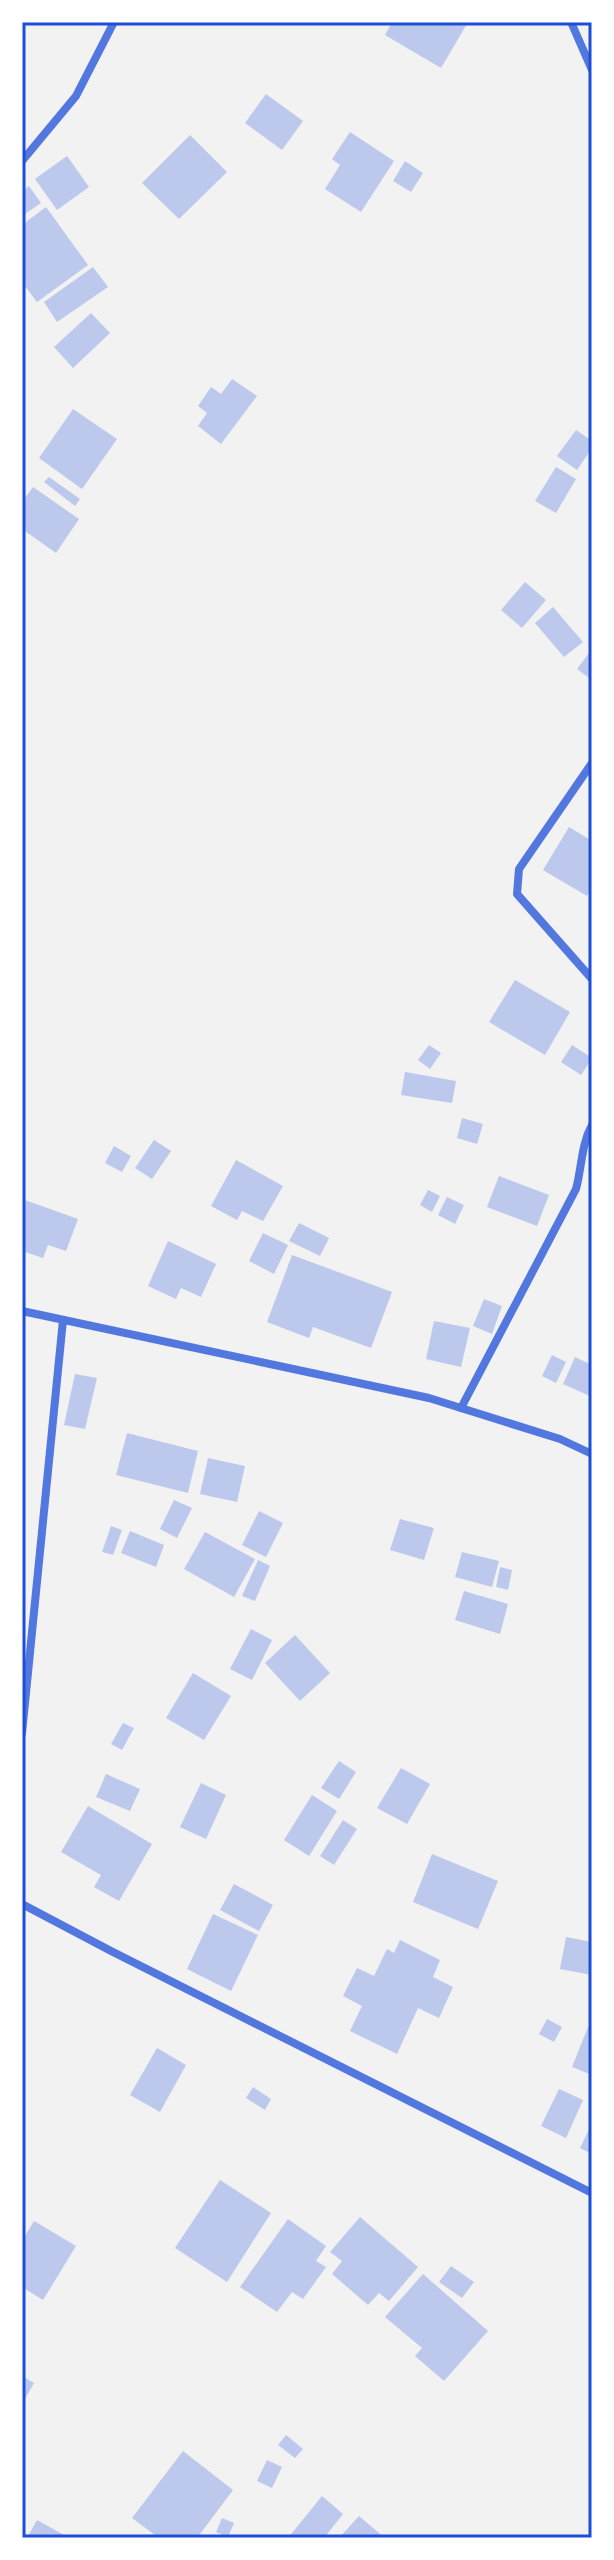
<svg xmlns="http://www.w3.org/2000/svg" width="614" height="2560" font-family="Jost,sans-serif">
  <rect width="100%" height="100%" fill="#f2f2f2"/>
  <g fill="#bdc9ec">
    <path d="M392 22H468L441 68 385 35Z"/>
    <path d="M266 94 303 121 282 150 245 123Z"/>
    <path d="M350 132 394 161 361 212 325 189 340 165 332 159Z"/>
    <path d="M190 135 227 172 179 219 142 183Z"/>
    <path d="M67 156 89 187 57 210 35 179Z"/>
    <path d="M405 161 423 173 411 192 393 181Z"/>
    <path d="M29 186 41 203 22 216V191Z"/>
    <path d="M46 207 88 265 37 302 22 282V225Z"/>
    <path d="M93 267 108 287 57 322 44 302Z"/>
    <path d="M91 313 110 333 73 368 54 347Z"/>
    <path d="M232 379 257 396 221 444 198 426 207 413 198 406 211 387 221 394Z"/>
    <path d="M73 409 117 439 82 489 39 458Z"/>
    <path d="M576 430 592 441V448L577 470 557 456Z"/>
    <path d="M556 467 576 479 556 513 535 501Z"/>
    <path d="M49 477 80 499 75 506 44 482Z"/>
    <path d="M33 487 79 519 56 553 22 529V502Z"/>
    <path d="M525 582 546 600 522 628 501 610Z"/>
    <path d="M553 607 583 642 564 657 535 623Z"/>
    <path d="M592 649V680L577 669Z"/>
    <path d="M569 827 592 841V887L587 896 543 870Z"/>
    <path d="M515 980 570 1012 545 1055 489 1022Z"/>
    <path d="M429 1045 441 1053 430 1069 418 1060Z"/>
    <path d="M572 1045 592 1058 581 1075 561 1062Z"/>
    <path d="M405 1072 456 1081 452 1103 401 1095Z"/>
    <path d="M462 1118 483 1124 477 1144 457 1138Z"/>
    <path d="M154 1140 171 1151 152 1179 135 1168Z"/>
    <path d="M114 1146 131 1156 122 1172 105 1163Z"/>
    <path d="M236 1160 283 1186 263 1221 242 1211 237 1220 211 1206Z"/>
    <path d="M499 1176 549 1195 537 1226 487 1207Z"/>
    <path d="M428 1190 440 1196 432 1212 420 1205Z"/>
    <path d="M447 1197 464 1205 455 1224 438 1215Z"/>
    <path d="M22 1199 78 1219 66 1251 48 1245 43 1258 22 1251Z"/>
    <path d="M299 1223 329 1238 320 1256 289 1241Z"/>
    <path d="M263 1233 288 1245 274 1274 249 1261Z"/>
    <path d="M168 1241 216 1264 201 1297 181 1288 176 1299 148 1286Z"/>
    <path d="M292 1255 392 1292 371 1348 313 1327 309 1338 267 1322Z"/>
    <path d="M484 1299 502 1306 492 1334 473 1326Z"/>
    <path d="M434 1321 470 1328 461 1367 426 1359Z"/>
    <path d="M552 1355 566 1362 556 1383 542 1376Z"/>
    <path d="M575 1357 592 1365V1397L563 1384Z"/>
    <path d="M75 1374 97 1378 85 1429 64 1425Z"/>
    <path d="M127 1433 198 1451 188 1493 116 1475Z"/>
    <path d="M208 1458 245 1466 237 1502 200 1494Z"/>
    <path d="M174 1500 192 1508 177 1538 160 1529Z"/>
    <path d="M259 1511 283 1523 266 1557 242 1545Z"/>
    <path d="M400 1519 434 1528 424 1560 390 1550Z"/>
    <path d="M111 1526 122 1530 113 1555 102 1552Z"/>
    <path d="M130 1531 164 1545 156 1567 121 1553Z"/>
    <path d="M205 1532 255 1559 234 1597 184 1569Z"/>
    <path d="M462 1552 499 1561 492 1587 455 1577Z"/>
    <path d="M258 1560 270 1566 255 1601 242 1596Z"/>
    <path d="M500 1567 512 1570 508 1590 496 1587Z"/>
    <path d="M464 1591 508 1604 500 1634 455 1620Z"/>
    <path d="M251 1629 272 1640 252 1680 230 1669Z"/>
    <path d="M295 1635 330 1673 300 1701 265 1663Z"/>
    <path d="M193 1673 231 1696 204 1740 166 1718Z"/>
    <path d="M123 1723 134 1728 122 1750 111 1744Z"/>
    <path d="M339 1761 356 1772 339 1799 321 1788Z"/>
    <path d="M401 1768 430 1784 407 1824 377 1808Z"/>
    <path d="M106 1774 140 1789 130 1811 96 1797Z"/>
    <path d="M201 1783 226 1795 206 1839 180 1827Z"/>
    <path d="M312 1795 337 1811 309 1856 284 1840Z"/>
    <path d="M88 1806 152 1844 119 1901 94 1887 101 1875 61 1852Z"/>
    <path d="M343 1820 357 1829 334 1865 320 1856Z"/>
    <path d="M432 1854 498 1881 478 1929 413 1902Z"/>
    <path d="M234 1884 273 1905 259 1931 220 1910Z"/>
    <path d="M213 1914 258 1935 231 1991 187 1969Z"/>
    <path d="M566 1937 592 1942V1975L560 1969Z"/>
    <path d="M400 1940 440 1960 433 1977 453 1987 439 2018 418 2008 397 2054 350 2031 362 2006 343 1996 357 1968 374 1976 387 1949 394 1953Z"/>
    <path d="M547 2019 562 2027 554 2042 539 2034Z"/>
    <path d="M588 2027 592 2029V2075L572 2067Z"/>
    <path d="M157 2048 186 2065 160 2112 130 2095Z"/>
    <path d="M253 2087 271 2099 265 2110 246 2098Z"/>
    <path d="M559 2089 583 2100 566 2138 541 2126Z"/>
    <path d="M592 2123V2154L580 2148Z"/>
    <path d="M220 2180 271 2213 227 2282 175 2248Z"/>
    <path d="M360 2217 418 2267 389 2301 379 2293 368 2305 332 2274 342 2261 330 2252Z"/>
    <path d="M288 2219 326 2246 316 2261 326 2267 303 2299 292 2292 277 2312 240 2287Z"/>
    <path d="M34 2221 76 2246 43 2300 22 2287V2241Z"/>
    <path d="M451 2266 474 2282 462 2298 439 2282Z"/>
    <path d="M423 2274 488 2331 444 2381 415 2356 422 2348 385 2317Z"/>
    <path d="M22 2376 34 2383 22 2404Z"/>
    <path d="M286 2435 303 2449 295 2458 278 2445Z"/>
    <path d="M183 2451 233 2490 197 2538H159L132 2518Z"/>
    <path d="M267 2460 282 2467 272 2488 257 2481Z"/>
    <path d="M322 2496 343 2514 324 2538H288Z"/>
    <path d="M359 2516 385 2538H339Z"/>
    <path d="M222 2518 234 2523 228 2537 216 2532Z"/>
    <path d="M37 2520 66 2536 65 2538H27Z"/>
  </g>
  <g fill="none" stroke-linecap="round" stroke-linejoin="round">
    <g stroke="#5277de" stroke-width="8">
      <path d="M571 22 592 70"/>
      <path d="M22 161 76 96 114 22"/>
      <path d="M592 763 519 869 517 894 592 979"/>
      <path d="M22 1311 429 1398 560 1439 592 1454"/>
      <path d="M461 1408 576 1189C582 1167 581 1145 592 1125"/>
      <path d="M22 1733 63 1320"/>
      <path d="M22 1904 111 1951 592 2193"/>
    </g>
  </g>
  <rect width="614" height="2560" fill="none" stroke="#ffffff" stroke-width="48"/>
  <rect x="24" y="24" width="566" height="2512" fill="none" stroke="#1d4ed8" stroke-width="3"/>
</svg>
